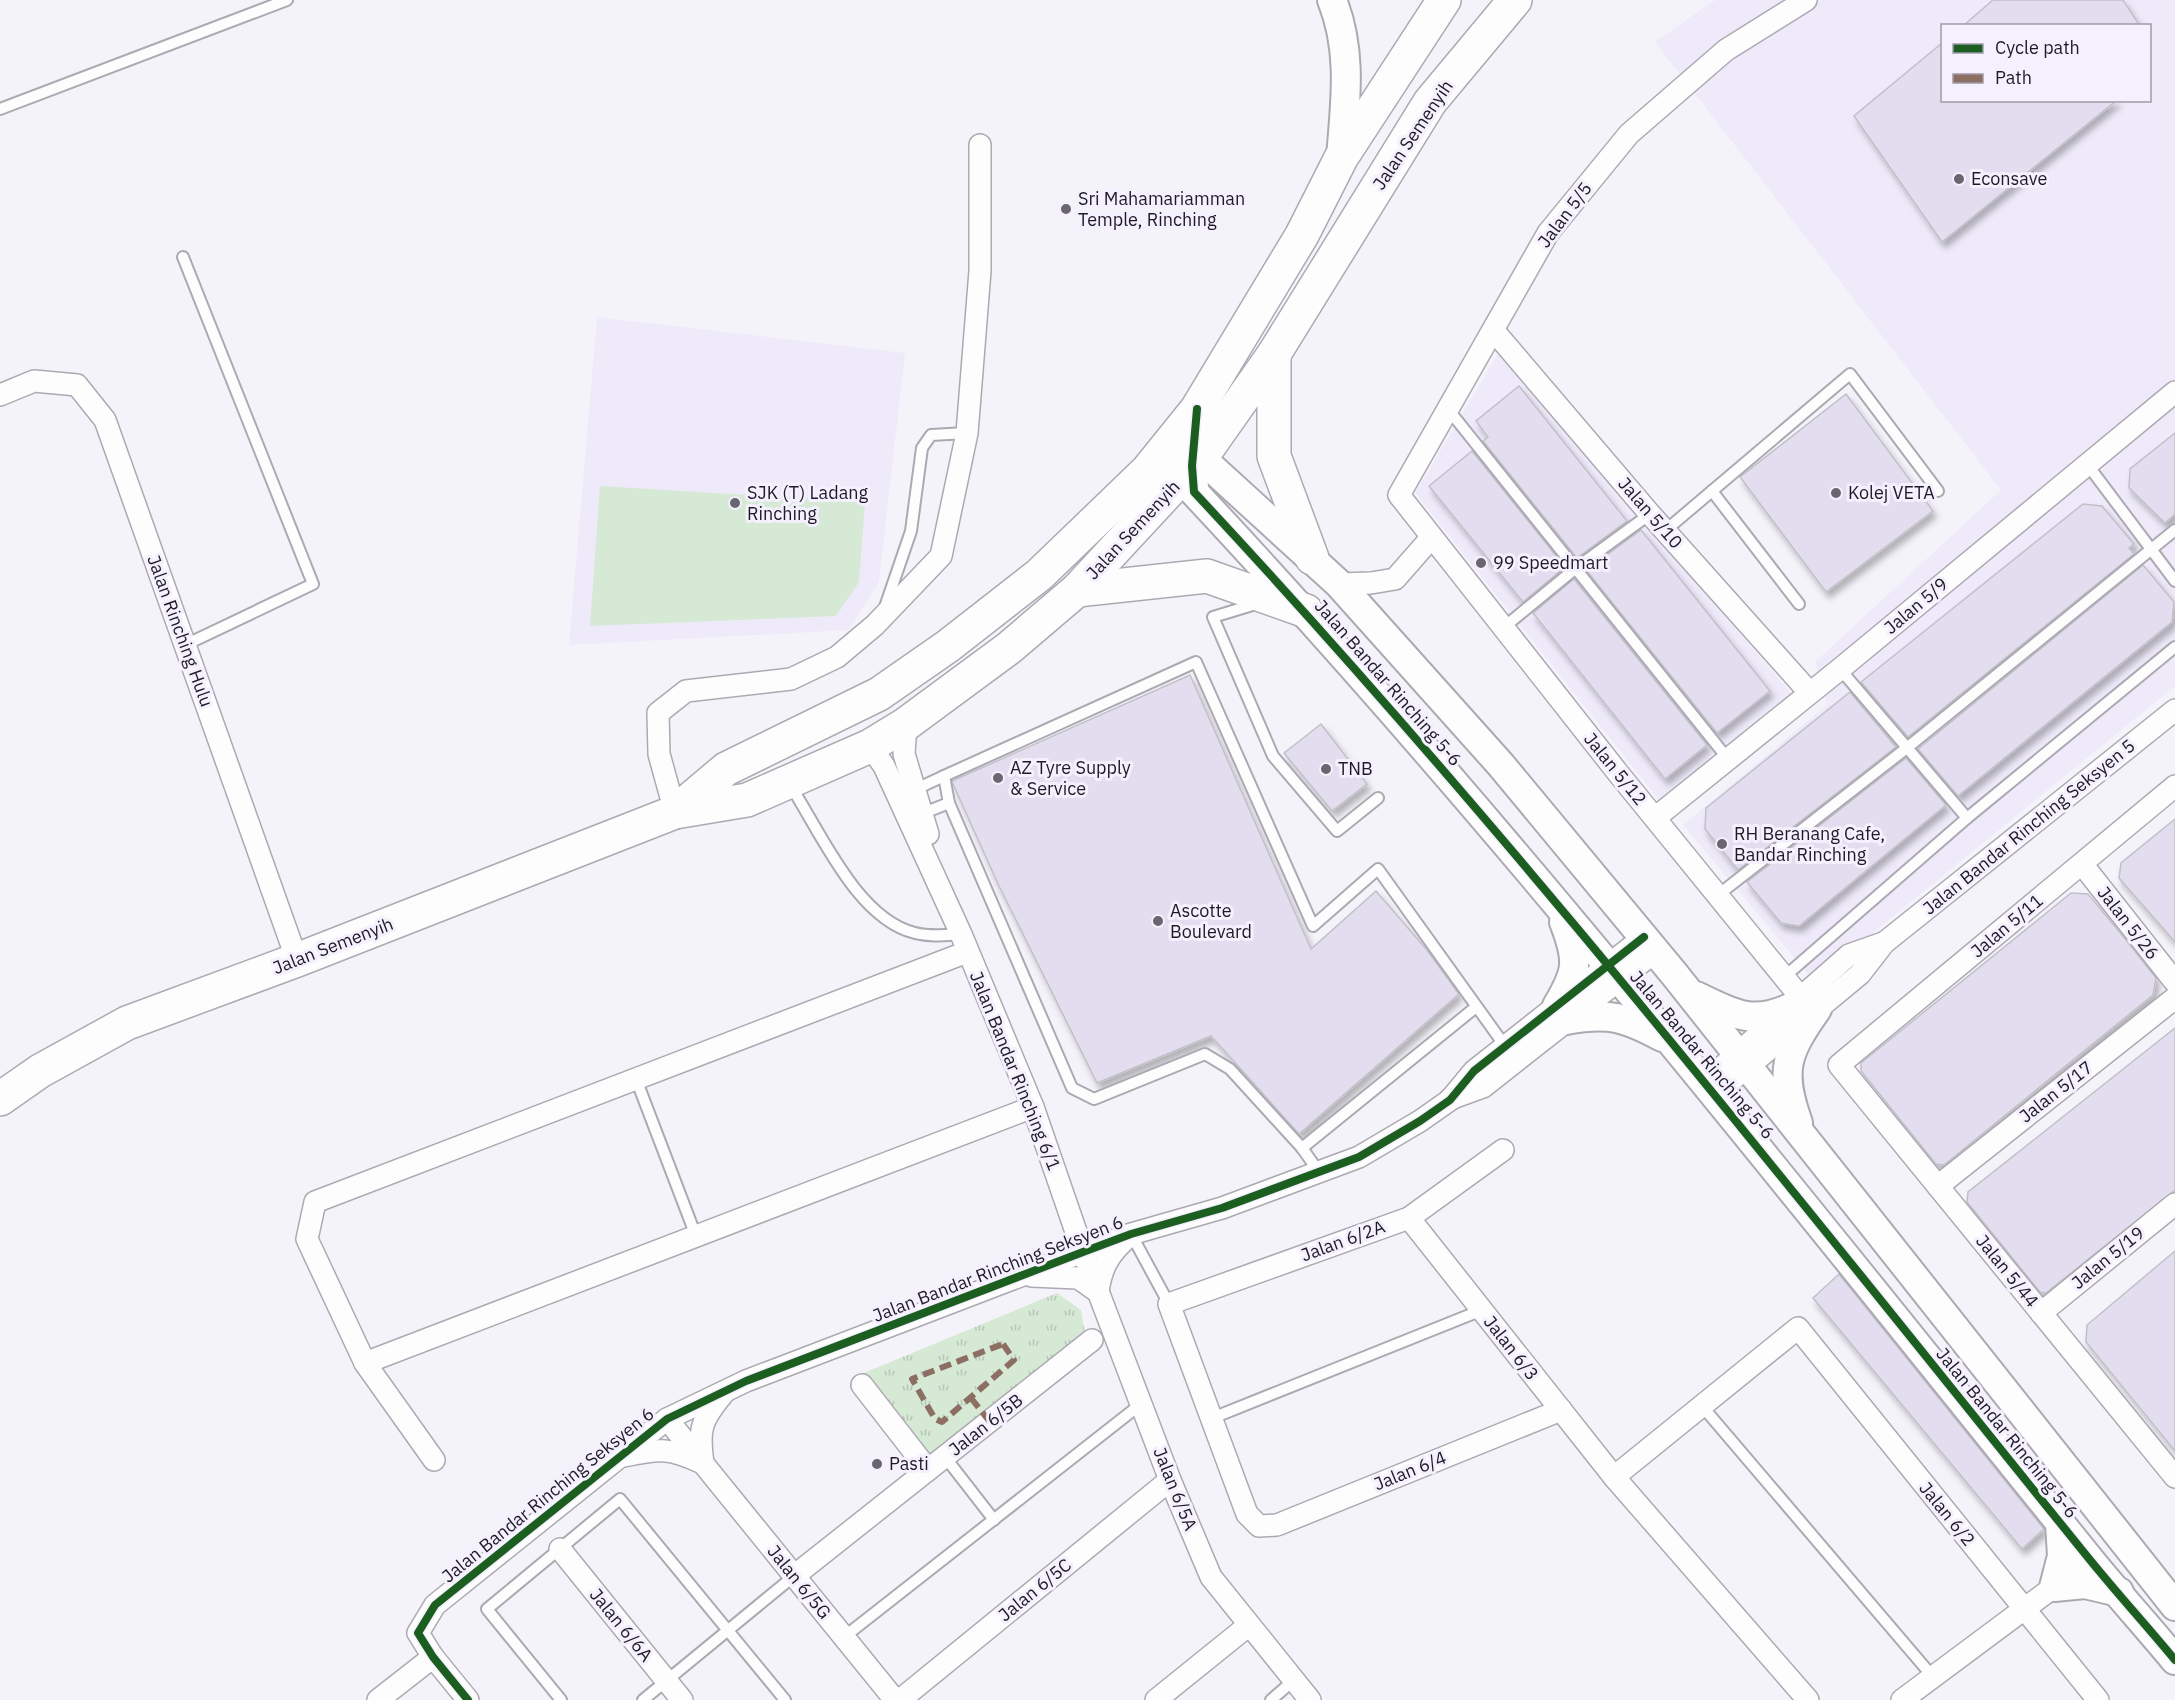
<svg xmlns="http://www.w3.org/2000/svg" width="2175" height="1700" font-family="'IBM Plex Sans',sans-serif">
  <defs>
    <pattern id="park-tufts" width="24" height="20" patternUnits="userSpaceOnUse" patternTransform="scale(1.5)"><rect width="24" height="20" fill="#d6e9d5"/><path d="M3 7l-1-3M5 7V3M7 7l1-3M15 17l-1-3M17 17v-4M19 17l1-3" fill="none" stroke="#b7c7b7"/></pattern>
    <filter id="shadow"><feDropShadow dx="3.5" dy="6" stdDeviation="3" flood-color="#0004"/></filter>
  </defs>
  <rect width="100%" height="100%" fill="#f5f3fa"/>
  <g fill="#eeeafa" fill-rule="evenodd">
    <path d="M1715 0H2175V686L1814 981 1683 825 1827 705 1815 662 2001 490 1655 42ZM1942 26H2150V100H1942Z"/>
    <path d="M597 317 905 353 879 582 849 630 569 645Z"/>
    <path d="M1498 354 1791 693 1659 800 1415 493Z"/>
  </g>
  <path fill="url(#park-tufts)" d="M1057 1293 1081 1310 1085 1334 927 1462 859 1375Z"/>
  <path fill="#d6e9d5" d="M600 486 865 502 859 582 836 616 590 626Z"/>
  <g fill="#e3deef" stroke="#c1bfc7" stroke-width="1.5" filter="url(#shadow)">
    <path d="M1993 0H2123L2140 26H1963Z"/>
    <path d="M1942 43V100H2117L1942 242 1854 116Z"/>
    <path d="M1519 386 1627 521 1577 558 1483 441 1488 437 1476 421Z"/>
    <path d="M1846 394 1933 511 1826 592 1740 477Z"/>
    <path d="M2175 433V514L2165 523 2129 488 2130 469Z"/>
    <path d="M1472 451 1565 567 1523 602 1429 486Z"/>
    <path d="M2083 504 2102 506 2134 544 2129 548 2134 554 1908 737 1861 682Z"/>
    <path d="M1641 530 1770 691 1717 733 1586 570Z"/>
    <path d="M2143 565 2174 602 2172 622 1958 796 1918 749Z"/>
    <path d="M1574 579 1707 745 1665 779 1533 613Z"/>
    <path d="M1190 675 1311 949 1376 891 1427 950 1459 994 1299 1134 1211 1036 1097 1083 999 886 953 784 952 781Z"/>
    <path d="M1850 692 1896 747 1738 870 1705 829 1706 808Z"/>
    <path d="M1321 724 1367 784 1332 811 1284 753Z"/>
    <path d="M1906 758 1946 805 1799 926 1781 923 1747 882Z"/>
    <path d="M2175 819V942L2119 878 2121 863Z"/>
    <path d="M2071 893 2088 894 2126 940 2156 978 2153 995 1944 1165 1936 1164 1861 1071V1063Z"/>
    <path d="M2175 1028V1190L2046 1293 2040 1292 1967 1202 1968 1192Z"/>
    <path d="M2175 1251V1451L2086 1342 2087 1325Z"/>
    <path d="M1839 1274 2044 1529 2022 1549 1813 1298Z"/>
  </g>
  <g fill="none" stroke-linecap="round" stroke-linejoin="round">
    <defs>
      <g id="lane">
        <path d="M0 109 287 0"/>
        <path d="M183 257 313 584 185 645"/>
        <path d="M1448 409 1728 759"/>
        <path d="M2087 464 2175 581"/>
        <path d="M1712 491 1799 604"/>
        <path d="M1666 530 1850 374 1938 491"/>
        <path d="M1259 603 1213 617 1273 756 1337 831 1378 798"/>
        <path d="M885 607 911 531 922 448 931 435 967 433"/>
        <path d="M1503 628 1576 568 1650 514"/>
        <path d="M1840 669 1967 818"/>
        <path d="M790 785C820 831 857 919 915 933 930 937 946 935 961 934"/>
        <path d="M914 790 944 776"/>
        <path d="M921 814 949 803"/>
        <path d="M1718 895 1908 747 2175 530"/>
        <path d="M1783 978 1967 818 2175 647"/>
        <path d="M636 1079 696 1236"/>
        <path d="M1302 1148 1476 1007"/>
        <path d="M1319 1172 1302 1148 1230 1069 1205 1054 1094 1099 1072 1088 949 803 944 776 1196 662 1313 926 1378 869 1505 1046"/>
        <path d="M1131 1234 1169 1304"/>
        <path d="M1702 1406 1933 1677"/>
        <path d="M1210 1419 1482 1310"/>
        <path d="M945 1457 994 1520"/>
        <path d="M844 1637 1141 1404"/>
        <path d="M561 1700 487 1609 620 1499 785 1700"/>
        <path d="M643 1700 794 1576"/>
        <path d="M1271 1700 1294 1680"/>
      </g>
      <g id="street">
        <path d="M1494 331 1650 514 1809 692"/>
        <path d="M0 395 34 381 77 385 105 420 297 960"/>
        <path d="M1339 584 1371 583 1395 579 1431 538"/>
        <path d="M906 724 904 754 928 834"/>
        <path d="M870 746 884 766 961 934 1033 1107 1083 1252 1170 1480 1211 1577 1310 1700"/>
        <path d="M2175 786 1839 1065 2175 1477"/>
        <path d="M675 812 659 754 658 713 686 691 791 679 837 657 875 625 941 556 967 433 980 271V145"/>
        <path d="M1655 818 1840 669 2175 392"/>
        <path d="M2082 864 2175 982"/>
        <path d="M1801 998 1618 773 1399 495 1548 233 1629 134 1726 50 1806 0"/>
        <path d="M1705 1082 1849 955 1883 943"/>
        <path d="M1715 1094 1860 974 1884 943 2175 710"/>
        <path d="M1450 1099 1483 1087 1656 951"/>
        <path d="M1503 1150 1409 1218 1169 1304 1247 1514 1259 1526 1277 1525 1561 1410"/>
        <path d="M1938 1186 2175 998"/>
        <path d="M1409 1218 1614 1477 1808 1700"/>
        <path d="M1031 1276 1078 1278 1098 1292"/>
        <path d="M1098 1292C1101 1269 1108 1255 1126 1239"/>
        <path d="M2041 1313 2175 1204"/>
        <path d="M365 1363 1033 1107"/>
        <path d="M862 1385 928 1470"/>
        <path d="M667 1419 895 1700"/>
        <path d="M624 1456C658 1449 668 1447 700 1462"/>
        <path d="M434 1460 365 1363 307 1239 315 1202 967 952"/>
        <path d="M703 1463C698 1430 701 1420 723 1394"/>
        <path d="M1614 1477 1798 1328 2098 1700"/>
        <path d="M560 1549 682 1700"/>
        <path d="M794 1576 1092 1340"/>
        <path d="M378 1700 433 1657"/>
        <path d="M468 1700 433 1657 418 1633 435 1605 667 1419 746 1381 1083 1252 1131 1234 1222 1208 1359 1157 1420 1121 1450 1100 1474 1071 1644 937"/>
        <path d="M900 1700 1170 1480"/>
        <path d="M1156 1700 1249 1625"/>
        <path d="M1902 1700 2090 1560"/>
      </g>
      <g id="secondary">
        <path d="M1332 0C1353 52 1345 104 1341 158"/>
        <path d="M1193 451 1194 492C1510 830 1795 1195 2086 1555 2115 1591 2146 1625 2175 1660"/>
        <path d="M1173 468H1212L1339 584 1501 765 1675 975 2175 1606"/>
        <path d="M1696 996C1732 1013 1751 1026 1790 1008"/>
        <path d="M1557 1006C1578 971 1579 961 1564 922"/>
        <path d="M1566 1020C1609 1012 1625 1017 1662 1037"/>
        <path d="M1798 1123C1779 1070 1786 1053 1817 1009"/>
        <path d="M2060 1523 2062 1556 2054 1587 2085 1584 2119 1592"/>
      </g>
      <g id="primary">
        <path d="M1274 354V456L1312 558"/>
        <path d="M1077 590 1207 576 1306 611"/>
        <path d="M675 812 726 769 879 694 948 646 1039 575 1147 471 1197 409 1302 235 1341 158 1444 0"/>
        <path d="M0 1099 40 1071 127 1023 297 960 675 812 747 800 870 746 906 724 1009 648 1077 590 1205 452 1274 354 1430 102 1515 0"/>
      </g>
    </defs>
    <use href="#lane" stroke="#aca9b2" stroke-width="14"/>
    <use href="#street" stroke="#aca9b2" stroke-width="24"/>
    <use href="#secondary" stroke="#aca9b2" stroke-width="32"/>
    <use href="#primary" stroke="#aca9b2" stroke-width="36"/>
    <use href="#lane" stroke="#fefdfe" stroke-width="10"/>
    <use href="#street" stroke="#fefdfe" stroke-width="21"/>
    <use href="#secondary" stroke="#fefdfe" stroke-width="28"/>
    <use href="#primary" stroke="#fefdfe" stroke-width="33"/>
    <g stroke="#8d6e63" stroke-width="6" stroke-dasharray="12 6" stroke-linecap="butt">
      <path d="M1003 1344 1014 1360 942 1422 935 1419 912 1379Z"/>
      <path d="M971 1398 990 1422"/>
    </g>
    <defs>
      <g id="cycleway">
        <path d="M1197 409 1192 466 1194 492C1510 830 1795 1195 2086 1555 2115 1591 2146 1625 2175 1660"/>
        <path d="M468 1700 433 1657 418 1633 435 1605 667 1419 746 1381 1083 1252 1131 1234 1222 1208 1359 1157 1420 1121 1450 1100 1474 1071 1644 937"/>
      </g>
    </defs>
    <use href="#cycleway" stroke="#f4f0fd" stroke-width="11"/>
    <use href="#cycleway" stroke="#1b5e20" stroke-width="8"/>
  </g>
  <g fill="#696670" stroke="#f4f0fd" stroke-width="2">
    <circle cx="1959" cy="179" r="6"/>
    <circle cx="1066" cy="209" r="6"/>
    <circle cx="1836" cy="493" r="6"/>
    <circle cx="735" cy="503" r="6"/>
    <circle cx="1481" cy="563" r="6"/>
    <circle cx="1326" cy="769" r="6"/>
    <circle cx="998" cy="778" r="6"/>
    <circle cx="1722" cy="844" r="6"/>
    <circle cx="1158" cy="921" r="6"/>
    <circle cx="877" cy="1464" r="6"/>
  </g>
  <g text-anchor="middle" stroke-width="6" stroke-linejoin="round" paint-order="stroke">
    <g font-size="18" fill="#1e1a26" stroke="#f4f0fd">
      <text transform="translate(1413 135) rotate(-56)" y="6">Jalan Semenyih</text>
      <text transform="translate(1565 215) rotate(-53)" y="6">Jalan 5/5</text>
      <text transform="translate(1650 513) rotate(49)" y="6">Jalan 5/10</text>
      <text transform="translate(1133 530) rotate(-47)" y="6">Jalan Semenyih</text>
      <text transform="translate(1916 606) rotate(-40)" y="6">Jalan 5/9</text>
      <text transform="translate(180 631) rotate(70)" y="6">Jalan Rinching Hulu</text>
      <text transform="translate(1388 683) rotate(49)" y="6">Jalan Bandar Rinching 5-6</text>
      <text transform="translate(1615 769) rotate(51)" y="6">Jalan 5/12</text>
      <text transform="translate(2029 827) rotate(-39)" y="6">Jalan Bandar Rinching Seksyen 5</text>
      <text transform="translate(2128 923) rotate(52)" y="6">Jalan 5/26</text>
      <text transform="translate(2007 926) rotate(-40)" y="6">Jalan 5/11</text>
      <text transform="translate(333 946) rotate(-21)" y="6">Jalan Semenyih</text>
      <text transform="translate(1702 1055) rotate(50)" y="6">Jalan Bandar Rinching 5-6</text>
      <text transform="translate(1015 1071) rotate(68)" y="6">Jalan Bandar Rinching 6/1</text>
      <text transform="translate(2056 1092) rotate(-38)" y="6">Jalan 5/17</text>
      <text transform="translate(1343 1241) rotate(-20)" y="6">Jalan 6/2A</text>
      <text transform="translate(2108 1258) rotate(-39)" y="6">Jalan 5/19</text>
      <text transform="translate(998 1269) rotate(-21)" y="6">Jalan Bandar Rinching Seksyen 6</text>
      <text transform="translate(2007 1271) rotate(51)" y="6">Jalan 5/44</text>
      <text transform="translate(1511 1348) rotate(52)" y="6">Jalan 6/3</text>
      <text transform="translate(986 1425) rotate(-38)" y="6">Jalan 6/5B</text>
      <text transform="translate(2007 1433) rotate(51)" y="6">Jalan Bandar Rinching 5-6</text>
      <text transform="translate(1410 1471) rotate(-22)" y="6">Jalan 6/4</text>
      <text transform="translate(1175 1489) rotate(68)" y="6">Jalan 6/5A</text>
      <text transform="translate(548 1495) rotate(-39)" y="6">Jalan Bandar Rinching Seksyen 6</text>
      <text transform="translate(1947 1514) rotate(51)" y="6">Jalan 6/2</text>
      <text transform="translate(799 1582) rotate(51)" y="6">Jalan 6/5G</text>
      <text transform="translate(1035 1590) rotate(-39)" y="6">Jalan 6/5C</text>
      <text transform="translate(621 1625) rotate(51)" y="6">Jalan 6/6A</text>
    </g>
    <g font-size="18" fill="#1e1a26" stroke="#f4f0fd" text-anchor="start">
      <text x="1971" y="185">Econsave</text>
      <text x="1078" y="205">Sri Mahamariamman<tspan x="1078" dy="21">Temple, Rinching</tspan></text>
      <text x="747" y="499">SJK (T) Ladang<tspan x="747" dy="21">Rinching</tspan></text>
      <text x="1848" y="499">Kolej VETA</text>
      <text x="1493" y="569">99 Speedmart</text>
      <text x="1010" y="774">AZ Tyre Supply<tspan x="1010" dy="21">&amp; Service</tspan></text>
      <text x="1338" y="775">TNB</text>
      <text x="1734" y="840">RH Beranang Cafe,<tspan x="1734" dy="21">Bandar Rinching</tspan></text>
      <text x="1170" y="917">Ascotte<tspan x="1170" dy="21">Boulevard</tspan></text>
      <text x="889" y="1470">Pasti</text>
    </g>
  </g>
  <rect x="1941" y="24" width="210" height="78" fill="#f4f0fd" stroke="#9e9aa7" stroke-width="1.5"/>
  <rect x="1953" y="44" width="30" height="9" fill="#1b5e20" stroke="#9e9aa7" stroke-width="1.5"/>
  <text x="1995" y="54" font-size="18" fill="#1e1a26">Cycle path</text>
  <rect x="1953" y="74" width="30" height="9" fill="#8d6e63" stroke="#9e9aa7" stroke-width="1.5"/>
  <text x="1995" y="84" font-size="18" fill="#1e1a26">Path</text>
</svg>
